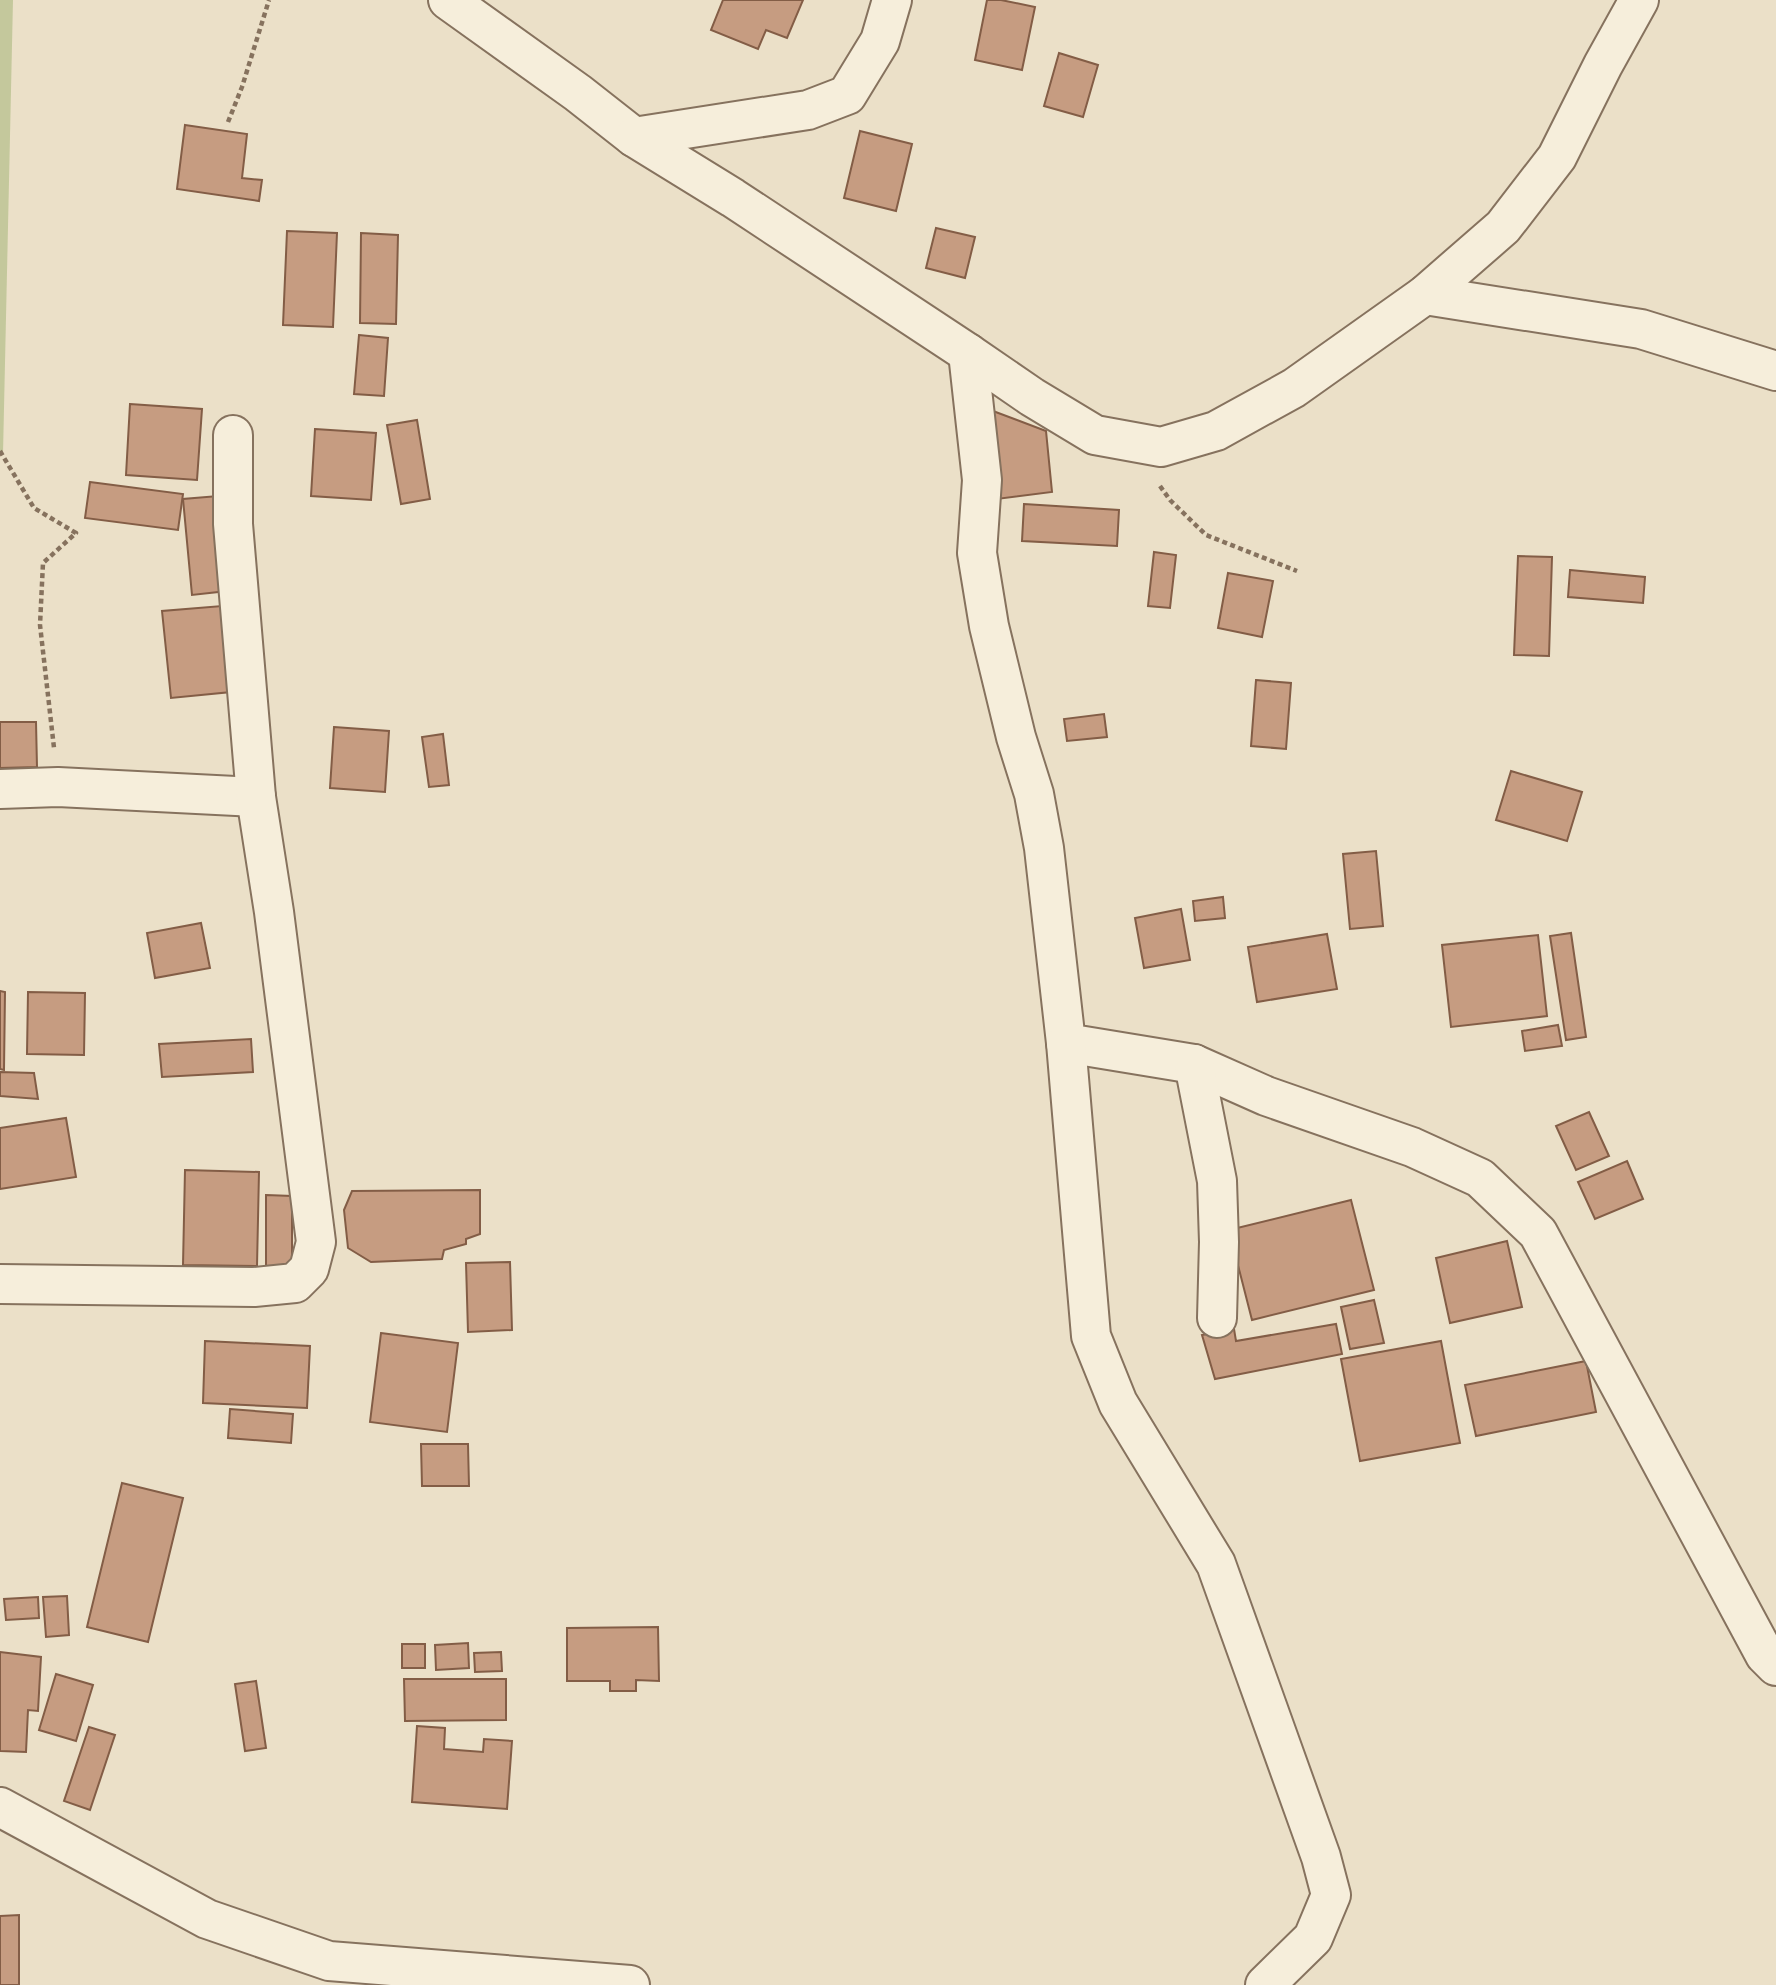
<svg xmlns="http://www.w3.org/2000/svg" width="1776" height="1985" font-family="'Zilla Slab',serif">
  <rect width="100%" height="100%" fill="#ebe0c8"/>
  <path fill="#c4c89c" d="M0 0H13L3 454H0Z"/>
  <g fill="#c69c81" stroke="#835d46" stroke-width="2">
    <path d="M723 0H803L787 38 766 30 758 49 711 30Z"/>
    <path d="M987 0H1001L1035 7 1022 70 975 60Z"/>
    <path d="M1059 53 1098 65 1083 117 1044 106Z"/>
    <path d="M185 125 247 134 242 178 262 180 259 201 177 189Z"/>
    <path d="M860 131 912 144 896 211 844 198Z"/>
    <path d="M936 228 975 237 965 278 926 268Z"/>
    <path d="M287 231 337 233 333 327 283 325Z"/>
    <path d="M361 233 398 235 396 324 360 323Z"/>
    <path d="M359 335 388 338 384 396 354 394Z"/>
    <path d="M130 404 202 409 197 480 126 475Z"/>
    <path d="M985 408 1046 431 1052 492 997 499Z"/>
    <path d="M417 420 430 499 401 504 387 425Z"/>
    <path d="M315 429 376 433 371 500 311 496Z"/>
    <path d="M90 482 183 494 178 530 85 518Z"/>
    <path d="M218 496 227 591 192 595 183 499Z"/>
    <path d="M1024 504 1119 510 1117 546 1022 541Z"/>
    <path d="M1154 552 1176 555 1170 608 1148 606Z"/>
    <path d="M1518 556 1552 557 1549 656 1514 655Z"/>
    <path d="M1570 570 1645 577 1643 603 1568 597Z"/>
    <path d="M1228 573 1273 581 1262 637 1218 628Z"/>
    <path d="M222 606 231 692 171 698 162 611Z"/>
    <path d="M1256 680 1291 683 1286 749 1251 746Z"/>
    <path d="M1104 714 1107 737 1067 741 1064 719Z"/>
    <path d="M0 722H36L37 767 0 768Z"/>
    <path d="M334 727 389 731 385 792 330 788Z"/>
    <path d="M443 734 449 785 429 787 422 737Z"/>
    <path d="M1511 771 1582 792 1567 841 1496 820Z"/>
    <path d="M1376 851 1383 926 1350 929 1343 854Z"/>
    <path d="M1223 897 1225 918 1195 921 1193 901Z"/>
    <path d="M1181 909 1190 960 1144 968 1135 918Z"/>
    <path d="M201 923 210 968 155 978 147 933Z"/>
    <path d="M1571 933 1586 1037 1566 1040 1550 936Z"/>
    <path d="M1327 934 1337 989 1257 1002 1248 947Z"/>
    <path d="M1538 935 1547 1016 1451 1027 1442 945Z"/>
    <path d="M0 991 5 992 4 1070 0 1069Z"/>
    <path d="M28 992 85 993 84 1055 27 1054Z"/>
    <path d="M1558 1025 1562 1046 1525 1051 1522 1031Z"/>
    <path d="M251 1039 253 1072 162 1077 159 1044Z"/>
    <path d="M0 1072 34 1073 38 1099 0 1096Z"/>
    <path d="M1589 1112 1609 1156 1576 1170 1556 1126Z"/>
    <path d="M66 1118 76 1177 0 1189V1128Z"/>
    <path d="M1627 1161 1643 1199 1595 1219 1578 1182Z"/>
    <path d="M185 1170 259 1172 257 1266 183 1265Z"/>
    <path d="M480 1190V1234L466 1239V1244L444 1250 442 1259 371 1262 348 1248 344 1210 352 1191Z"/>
    <path d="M266 1195 292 1196V1269H266Z"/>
    <path d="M1351 1200 1374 1290 1252 1320 1229 1230Z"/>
    <path d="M1507 1241 1522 1307 1450 1323 1436 1258Z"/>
    <path d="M510 1262 512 1330 468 1332 466 1263Z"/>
    <path d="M1374 1300 1384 1343 1350 1349 1341 1307Z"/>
    <path d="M1336 1324 1342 1354 1215 1379 1202 1335 1234 1329 1236 1341Z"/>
    <path d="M381 1333 458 1343 447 1432 370 1422Z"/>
    <path d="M205 1341 310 1346 307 1408 203 1403Z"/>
    <path d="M1441 1341 1460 1443 1360 1461 1341 1359Z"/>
    <path d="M1586 1361 1596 1412 1476 1436 1465 1385Z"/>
    <path d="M230 1409 293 1414 291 1443 228 1438Z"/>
    <path d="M421 1444H468L469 1486H422Z"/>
    <path d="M122 1483 183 1498 148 1642 87 1627Z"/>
    <path d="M67 1596 69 1635 46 1637 43 1597Z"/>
    <path d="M38 1597 39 1618 6 1620 4 1599Z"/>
    <path d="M658 1627 659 1681 636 1680V1691H610V1681H567V1628Z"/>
    <path d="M468 1643 469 1668 436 1670 435 1645Z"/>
    <rect x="402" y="1644" width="23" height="24"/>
    <path d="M0 1652 41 1657 38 1711 28 1710 26 1752 0 1751Z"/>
    <path d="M501 1652 502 1671 475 1672 474 1653Z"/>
    <path d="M56 1674 93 1685 76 1741 39 1730Z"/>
    <path d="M404 1679H506V1720L405 1721Z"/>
    <path d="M256 1681 266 1748 245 1751 235 1684Z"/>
    <path d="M417 1726 445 1728 444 1749 483 1752 484 1739 512 1741 507 1809 412 1802Z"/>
    <path d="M89 1727 115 1735 90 1810 64 1801Z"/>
    <path d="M19 1915V1985H0V1916Z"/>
  </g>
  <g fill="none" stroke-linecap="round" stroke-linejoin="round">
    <defs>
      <g id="minor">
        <path d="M448 0 578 93 634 137 733 198 968 353 1032 397 1095 435 1161 447 1216 431 1294 388 1425 295 1503 227 1557 157 1603 65 1639 0"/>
        <path d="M634 137 808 110 847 95 880 41 892 0"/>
        <path d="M1425 295 1641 329 1776 371"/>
        <path d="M968 353 982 480 977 553 989 626 1016 737 1034 794 1044 848 1066 1043 1194 1064 1266 1096 1412 1147 1480 1178 1538 1233 1765 1655 1776 1666"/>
        <path d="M0 789 58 787 256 797"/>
        <path d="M1066 1043 1091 1336 1118 1403 1216 1564 1321 1857 1331 1895 1313 1938 1265 1985"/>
        <path d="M1194 1064 1217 1181 1219 1242 1217 1318"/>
        <path d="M0 1284 254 1287 295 1283 309 1269 316 1242 274 912 256 797 233 524V435"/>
        <path d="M0 1807 207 1919 329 1961 630 1985"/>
      </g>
    </defs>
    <use href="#minor" stroke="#86725e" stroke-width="42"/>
    <g stroke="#86725e" stroke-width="4.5" stroke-dasharray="5 3.5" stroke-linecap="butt">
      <path d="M228 122 242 87 269 0"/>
      <path d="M0 451 34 508 76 533 43 563 40 625 54 748"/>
      <path d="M1160 486 1170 500 1206 535 1297 571"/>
    </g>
    <use href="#minor" stroke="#f6eedb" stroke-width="38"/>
  </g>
</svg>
